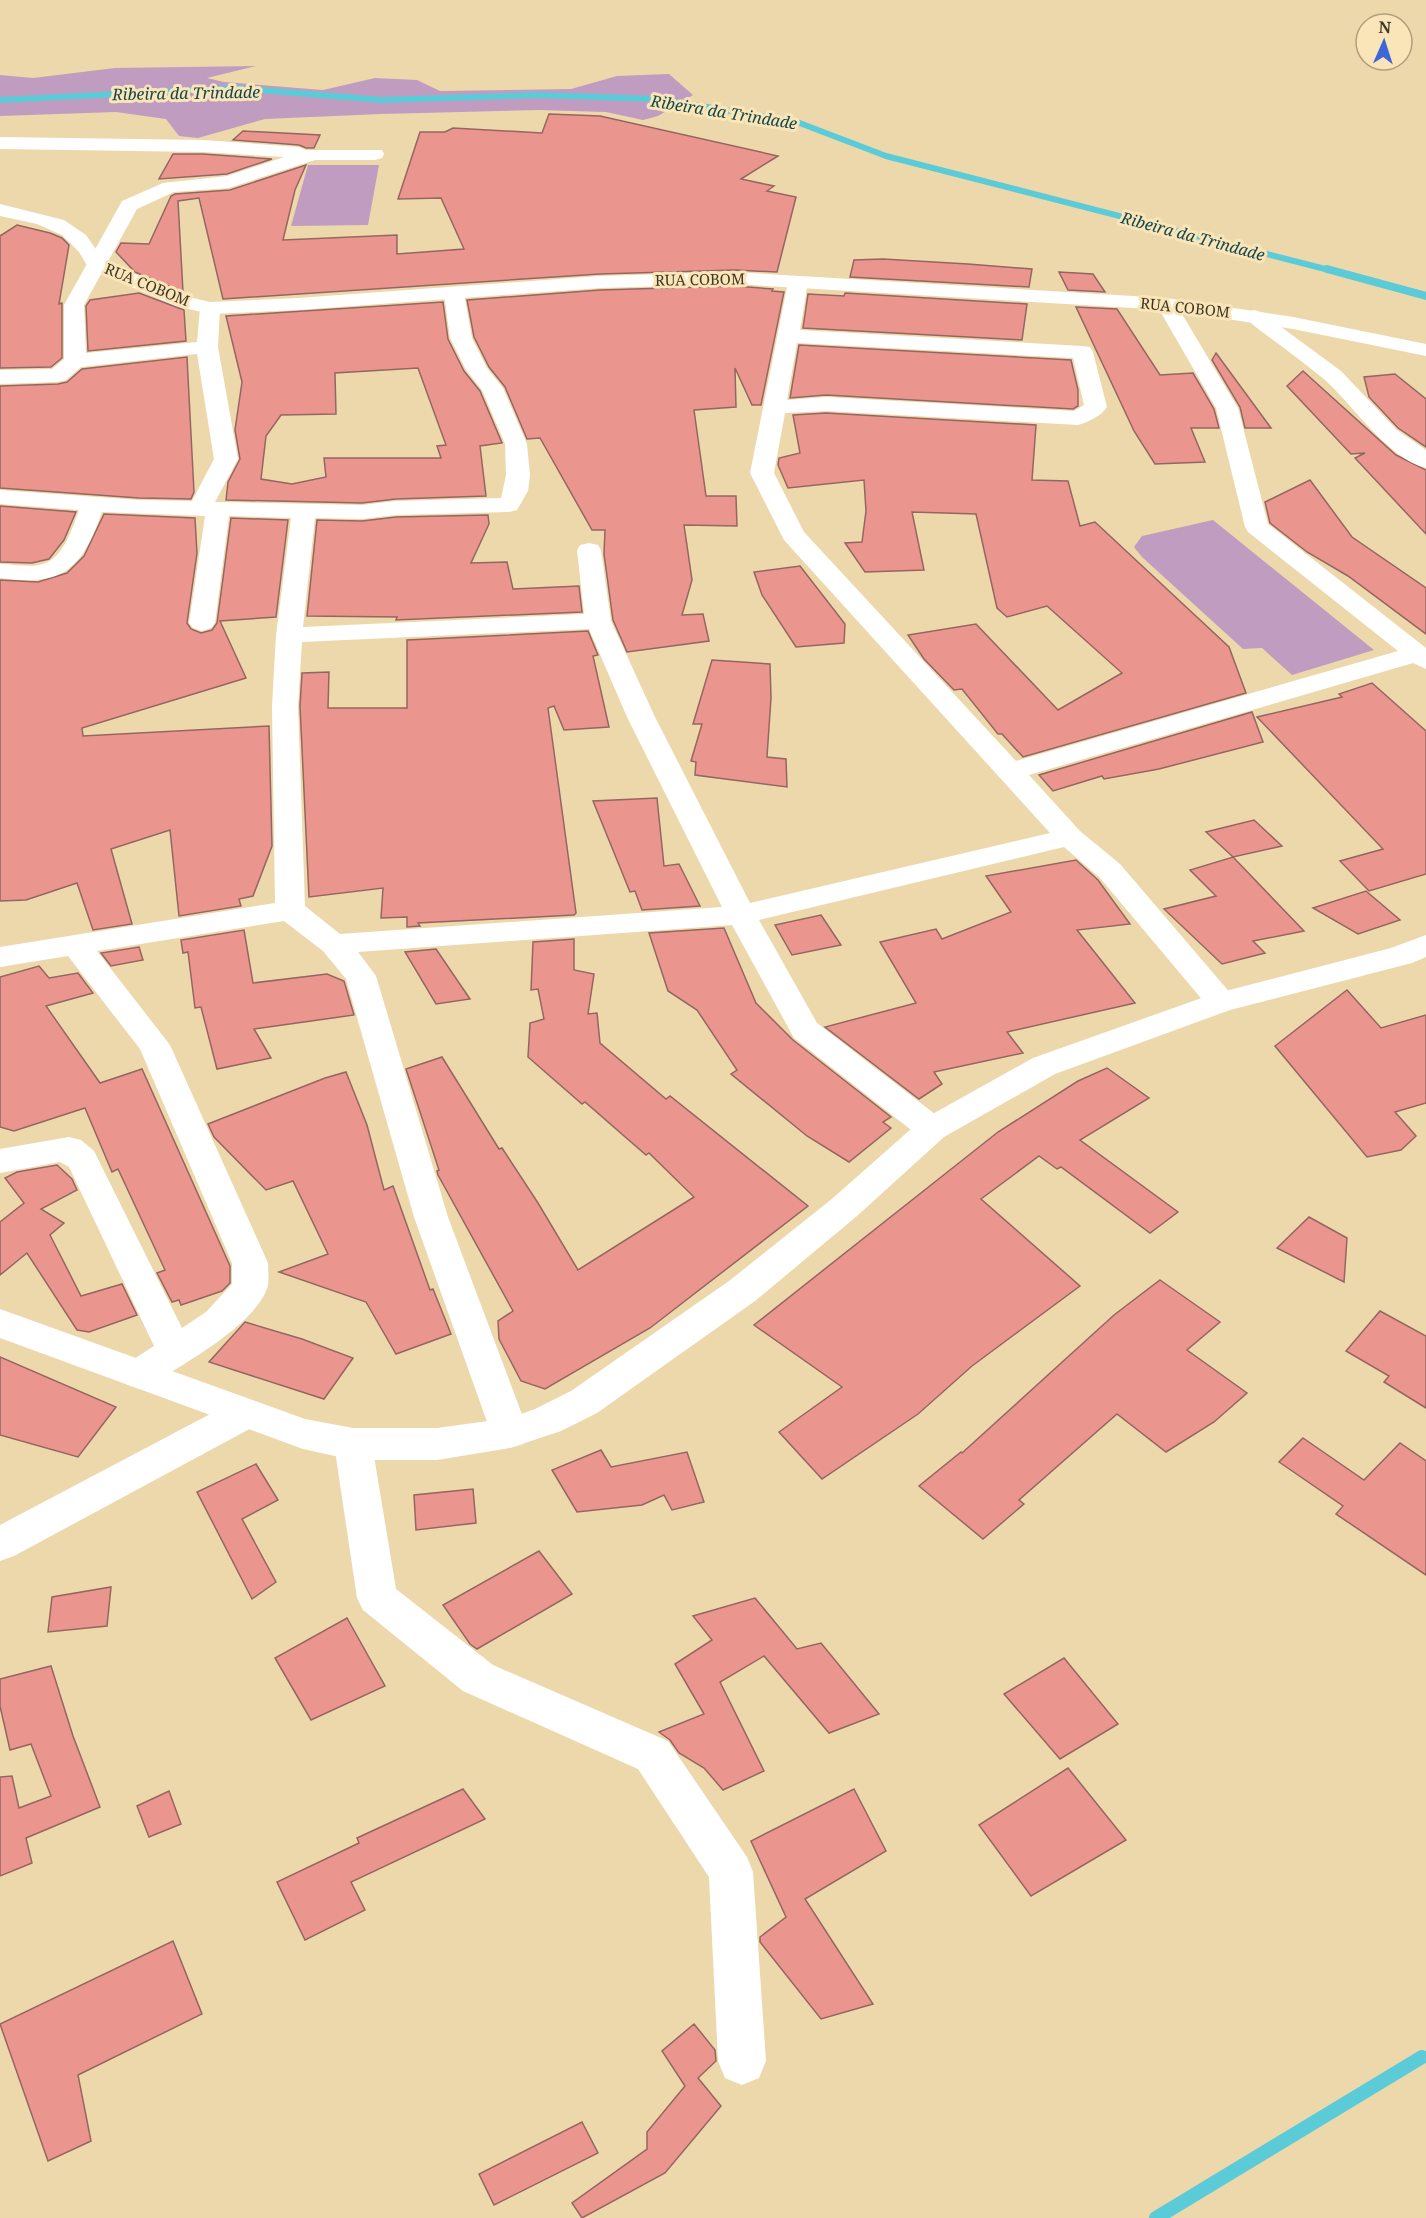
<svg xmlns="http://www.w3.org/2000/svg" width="1426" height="2218" font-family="'Noto Serif',serif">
  <rect width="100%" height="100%" fill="#edd8ab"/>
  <g fill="#c09cc0">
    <path d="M256 66 207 78 224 82 323 90 375 78 417 80 440 91 508 90 571 89 617 76 669 74 693 95 658 116 643 120 606 112 539 110 381 114 265 119 198 138 179 136 166 119 116 112 0 116V75L33 78 115 68Z"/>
    <path d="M308 165H379L368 225 291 226Z"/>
    <path d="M1213 520 1374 650 1292 675 1262 648 1243 649 1142 557 1134 547 1142 536Z"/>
  </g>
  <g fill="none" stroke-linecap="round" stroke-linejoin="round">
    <path stroke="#5bcbd8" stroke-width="6" d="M0 100 235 88 381 100 538 95 659 99 797 122 886 156 1333 271"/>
    <path stroke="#5bcbd8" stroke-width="8" d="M1327 269 1426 296"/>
    <path stroke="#5bcbd8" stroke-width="14" d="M1156 2218 1422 2057"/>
  </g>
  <g fill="#ea968e" stroke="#956661" stroke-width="1.5" fill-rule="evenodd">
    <path d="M549 114 600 116 778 156 741 179 774 186 767 191 796 197 777 272 735 270 600 274 223 299 199 198 178 201 183 292 135 272 116 252 121 243 149 244 171 196 175 194 230 190 306 165 295 190 283 240 397 235V254L464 249 441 198 398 199 420 132H445L453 128 542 133Z"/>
    <path d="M243 131 320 135 314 148H306L299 145 233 140Z"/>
    <path d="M173 154H203L272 159 227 174 159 179Z"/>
    <path d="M17 225 50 233 62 238 69 245 59 304 62 303V358L51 367 0 368V236Z"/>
    <path d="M883 259 968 264 1032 269 1029 287 850 277 854 260Z"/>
    <path d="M1059 272 1093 274 1105 292 1068 290Z"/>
    <path d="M735 286 773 289 772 291 784 292 761 405H752L735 368 736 407 694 410 706 496H736L737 526 684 525 692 580 682 615 703 614 709 641 627 652 613 620 604 554 605 530H592L540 438 527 439 505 387 489 367 474 337 467 300 600 290Z"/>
    <path d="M139 293 184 310 186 341 88 351 86 306 90 300Z"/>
    <path d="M845 293 1027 304 1022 340 803 328 808 294 844 296Z"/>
    <path d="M443 302 448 339 464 371 480 391 502 443 480 446 486 496 396 499 362 503 226 500 228 482 240 459 235 430 242 382 226 316ZM418 368 446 445 437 446 441 458H324L326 477 292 484 261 479 266 436 281 415 336 414 335 373Z"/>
    <path d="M1076 307 1117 309 1160 375 1193 373 1214 409 1219 428H1191L1205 462 1155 464 1134 431Z"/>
    <path d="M799 345 1071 360 1078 390V406L1073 409 826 395 790 398Z"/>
    <path d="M1216 353 1271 428H1245L1240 407 1212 360Z"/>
    <path d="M187 357 194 492 191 499 139 498 0 488V386L58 384 67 382 82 369Z"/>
    <path d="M1303 371 1396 455 1426 470V534L1355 458 1365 453 1351 454 1287 386Z"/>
    <path d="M1395 374 1426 399V447L1398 428 1369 397 1364 377Z"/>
    <path d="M826 413 1036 425 1032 480 1068 481 1080 526 1095 522 1229 647 1246 693 1023 757 1002 734H998L962 689 954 690 924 659 908 635 976 624 1058 710 1122 673 1047 606 1007 617 997 608 976 514 912 512 924 570 865 572 845 543 862 542 866 511 864 480 788 488 778 465 779 458 800 453 793 415Z"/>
    <path d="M1310 480 1352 537 1426 588V634L1348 576 1307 552 1270 523 1265 502Z"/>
    <path d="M0 506 76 512 64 540 49 559 32 563 0 562Z"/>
    <path d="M104 514 195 518 197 553 187 623 191 629 201 633 212 630 217 623 231 518 288 520 276 617 220 621 246 678 82 728 83 736 269 726 272 846 253 896 239 899 241 906 179 916 170 830 111 849 132 924 93 930 77 883 26 900 0 901V580L38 582 67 573 84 556Z"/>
    <path d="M488 515 489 524 471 563 507 562 513 589 579 586 582 612 396 620 397 617 307 616 317 520 362 521 396 517Z"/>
    <path d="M800 566 845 624 844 643 796 647 762 595 754 572Z"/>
    <path d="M588 631 598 655 593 656 609 727 564 730 554 706 548 708 576 913 574 915 418 923 420 926 407 927V917L381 918 383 888 309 897 300 706 302 673 329 672 328 708H407V640Z"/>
    <path d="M712 660 770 664 771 698 767 757 786 759 787 787 695 775 696 762 691 761 702 724H693Z"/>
    <path d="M1372 683 1426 731V874L1369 891 1340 861 1383 849 1257 717 1342 697 1339 694Z"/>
    <path d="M1252 712 1263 742 1159 769 1104 779 1102 776 1053 791 1039 775Z"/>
    <path d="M657 798 664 866 679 864 700 906 642 910 635 891 630 892 593 801Z"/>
    <path d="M1254 820 1282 846 1233 857 1206 832Z"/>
    <path d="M1233 857 1304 931 1253 941 1265 953 1222 964 1164 909 1216 896 1190 870Z"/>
    <path d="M1076 860 1098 880 1130 924 1077 930 1135 1003 1007 1032 1023 1053 934 1072 942 1084 919 1099 825 1027 916 1003 880 942 936 929 942 939 1011 912 986 876Z"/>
    <path d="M1366 891 1400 920 1358 934 1313 908Z"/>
    <path d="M821 915 841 945 792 955 775 925Z"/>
    <path d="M724 928 756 1003 793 1040 891 1117 883 1122 891 1128 849 1162 807 1136 731 1074 737 1070 697 1010 668 991 649 933Z"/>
    <path d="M244 930 253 983 327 974 344 981 354 1015 254 1029 271 1058 217 1069 201 1007 195 1008 188 952 183 953 181 940Z"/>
    <path d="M574 939V970L594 974 588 1014 597 1013 600 1043 666 1099 670 1096 808 1206 650 1328 545 1389 521 1381 499 1339 498 1321 513 1311 438 1175 437 1171 439 1170 406 1069 442 1057 499 1149 502 1148 538 1203 578 1270 694 1197 649 1153 646 1155 585 1102 582 1104 528 1057 530 1023 544 1019 538 989 531 990 533 942Z"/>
    <path d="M139 947 143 960 111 966 101 953Z"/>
    <path d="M436 949 470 999 436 1004 405 952Z"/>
    <path d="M39 966 49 978 78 973 93 993 46 1006 100 1083 142 1069 230 1266V1283L222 1291 181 1305 179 1300 172 1302 157 1273 165 1270 118 1169 112 1172 85 1108 14 1131 0 1127V977Z"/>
    <path d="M1347 990 1381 1028 1426 1015V1103L1395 1112 1416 1136 1401 1150 1367 1157 1275 1046Z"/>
    <path d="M1107 1068 1149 1098 1080 1140 1178 1212 1150 1233 1061 1167 1057 1169 1039 1156 981 1199 1080 1286 972 1366 918 1414 822 1479 779 1432 842 1387 754 1325 998 1132 1078 1081Z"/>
    <path d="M346 1072 367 1125 384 1190 393 1186 430 1290 433 1289 451 1334 396 1354 366 1302 279 1272 328 1254 293 1181 266 1190 214 1137 208 1124 325 1078Z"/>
    <path d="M57 1165 72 1179 77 1190 41 1209 64 1223 50 1235 81 1296 122 1284 137 1315 89 1332 77 1330 27 1253 0 1275V1222L24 1203 5 1178 17 1172Z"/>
    <path d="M1309 1217 1347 1238 1344 1282 1277 1248Z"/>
    <path d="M1160 1280 1220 1322 1187 1350 1247 1393 1214 1422 1166 1452 1117 1414 1019 1500 1024 1504 983 1539 919 1486 961 1452 962 1453 1114 1315Z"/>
    <path d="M1380 1311 1426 1336V1408L1384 1382 1389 1376 1346 1351Z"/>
    <path d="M245 1322 302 1339 353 1358 324 1399 209 1362Z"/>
    <path d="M0 1357 116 1407 78 1457 0 1435Z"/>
    <path d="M1303 1438 1364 1480 1400 1443 1426 1461V1575L1336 1514 1343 1506 1279 1462Z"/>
    <path d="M601 1450 611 1467 687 1452 704 1502 672 1510 664 1495 642 1505 577 1512 552 1470Z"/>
    <path d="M256 1464 278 1500 242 1519 276 1582 252 1599 197 1492Z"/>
    <path d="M473 1489 476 1523 416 1530 414 1495Z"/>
    <path d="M539 1551 572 1594 477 1649 470 1644 443 1605Z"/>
    <path d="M111 1587 107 1626 48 1632 52 1597Z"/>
    <path d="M755 1598 797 1649 821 1643 879 1714 829 1733 764 1656 720 1682 764 1771 723 1790 704 1768 679 1753 670 1740 659 1732 704 1714 675 1664 712 1640 693 1616Z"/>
    <path d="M347 1618 385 1686 311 1720 275 1658Z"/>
    <path d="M1064 1658 1118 1724 1060 1759 1004 1694Z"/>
    <path d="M51 1666 73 1736 100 1807 26 1838 32 1863 0 1876V1777L12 1776 19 1808 51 1796 31 1744 10 1750 0 1706V1679Z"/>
    <path d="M1068 1768 1126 1840 1031 1896 979 1825Z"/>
    <path d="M463 1789 485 1819 351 1882 365 1910 305 1940 277 1882 359 1843 357 1838Z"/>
    <path d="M854 1789 886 1851 805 1899 873 2004 821 2019 760 1942V1937L786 1917 751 1841Z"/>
    <path d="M169 1791 181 1824 149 1837 137 1806Z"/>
    <path d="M173 1941 202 2014 78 2075 91 2141 48 2161 0 2024Z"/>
    <path d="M694 2024 715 2050 716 2061 698 2078 721 2106 665 2173 582 2218 572 2203 647 2149V2132L685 2086 662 2051Z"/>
    <path d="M582 2122 598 2153 494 2205 479 2174Z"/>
  </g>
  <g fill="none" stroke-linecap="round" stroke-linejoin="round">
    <g fill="#fff" fill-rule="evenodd">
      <path d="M0 137 203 140 299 147 306 150H382L384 154 382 158 375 160H315L229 188 174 192 137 209 84 305 86 353 197 342 200 308 203 304 210 302 217 304 220 308 218 347 238 459 215 502 362 505 396 501 501 498 506 475 505 444 482 390 466 370 450 338 444 294 447 290 454 288 461 290 464 294 472 338 487 368 503 388 527 444 530 475 528 491 517 510 509 512 396 515 362 519 315 518 303 627 584 614 577 550 580 545 589 543 598 545 601 550 611 621 655 717 750 903 1050 833 784 540 750 473 788 282 791 278 798 276 805 278 808 282 800 330 1082 346 1090 347 1093 352 1107 407C1101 416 1089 422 1078 425L826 411 785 413 774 473 804 532 1016 761 1398 651 1248 532 1245 527 1216 408 1156 304 1159 300 1166 298 1173 300 1176 304 1238 408 1268 524 1426 648V669L1413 663 1029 775 1080 831 1120 864 1232 995 1237 1002 1232 1009 1221 1013 1210 1009 1100 878 1064 847 759 920 817 1023 944 1121 949 1129 944 1137 932 1141 920 1137 794 1038 732 925 358 952 376 976 448 1217 529 1433 523 1444 510 1448 497 1444 491 1433 414 1217 346 979 323 951 284 921 97 951 170 1045 268 1263C268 1272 270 1283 266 1291 251 1327 185 1363 152 1384L139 1389 126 1384 121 1374 126 1364 154 1346 69 1167 60 1162 0 1173V1149L69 1137 81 1140 94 1151 182 1328 206 1312 232 1284V1263L140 1049 68 956 0 967V947L275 903 272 706 276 635 291 518 229 516 215 623 211 628 202 631 193 628 189 623 205 516 102 512C91 542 79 574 43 579 29 582 14 579 0 578V564C13 564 30 568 43 564 64 558 72 528 79 510L0 504V490L139 500 192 501 214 459 197 354 81 367 66 380 58 382 0 384V370L52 369 64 359V305L122 201 163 183 227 176 284 157 203 152 0 149ZM797 343 1073 358 1084 405 1074 411 826 397 787 400ZM589 629 627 717 722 907 340 934 305 906 298 706 302 642Z"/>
      <path d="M1254 310 1261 312 1341 371 1397 430 1426 450V468C1387 458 1354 406 1325 380 1300 359 1272 340 1247 320L1243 316 1247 312Z"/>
      <path d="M244 1399 257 1403 263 1414 257 1425 14 1556 0 1561V1525L231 1403Z"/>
      <path d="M353 1428 366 1433 372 1444 396 1589 493 1665 668 1741 747 1857 753 1872 766 2061 759 2078 742 2085 725 2078 718 2061 709 1877 638 1769 463 1691 363 1610 357 1598 334 1444 340 1433Z"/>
    </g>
    <path fill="#fff" fill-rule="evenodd" d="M0 204 64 220 86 235 104 261 189 297 210 302 298 298 600 276 735 272 1166 298 1293 317 1426 344V356L1293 329 1166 310 735 284 600 288 298 310 210 314 176 306 89 269 79 252 62 235 37 224 0 216Z"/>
    <path fill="#fff" fill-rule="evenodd" d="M1426 935V957L1412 963 1230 1010 1055 1074 944 1137 857 1216 755 1301 597 1413 561 1431 510 1448 437 1460H353L303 1449 0 1338V1309L305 1419 353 1428H437L510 1418 535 1409 571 1391 729 1281 833 1198 920 1121 1033 1058 1210 995 1391 948Z"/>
  </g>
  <g text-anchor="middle" stroke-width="6" stroke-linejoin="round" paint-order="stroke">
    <g font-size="15" fill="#3f3725" stroke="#fae5b8">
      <text transform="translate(700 280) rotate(-1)" y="5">RUA COBOM</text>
      <text transform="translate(147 285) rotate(22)" y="5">RUA COBOM</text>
      <text transform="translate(1185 308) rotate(6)" y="5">RUA COBOM</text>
    </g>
    <g font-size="16" font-style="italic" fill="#12464b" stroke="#fae5b8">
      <text transform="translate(186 93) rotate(-1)" y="6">Ribeira da Trindade</text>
      <text transform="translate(724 112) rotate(9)" y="6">Ribeira da Trindade</text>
      <text transform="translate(1193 236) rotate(15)" y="6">Ribeira da Trindade</text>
    </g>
  </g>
  <g transform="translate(1384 42) rotate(3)"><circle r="28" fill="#fae5b8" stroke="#af9f7d" stroke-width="1.5"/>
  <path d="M0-4.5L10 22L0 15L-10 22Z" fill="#3d66d8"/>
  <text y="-9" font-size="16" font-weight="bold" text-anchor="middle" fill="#3f3725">N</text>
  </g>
</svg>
